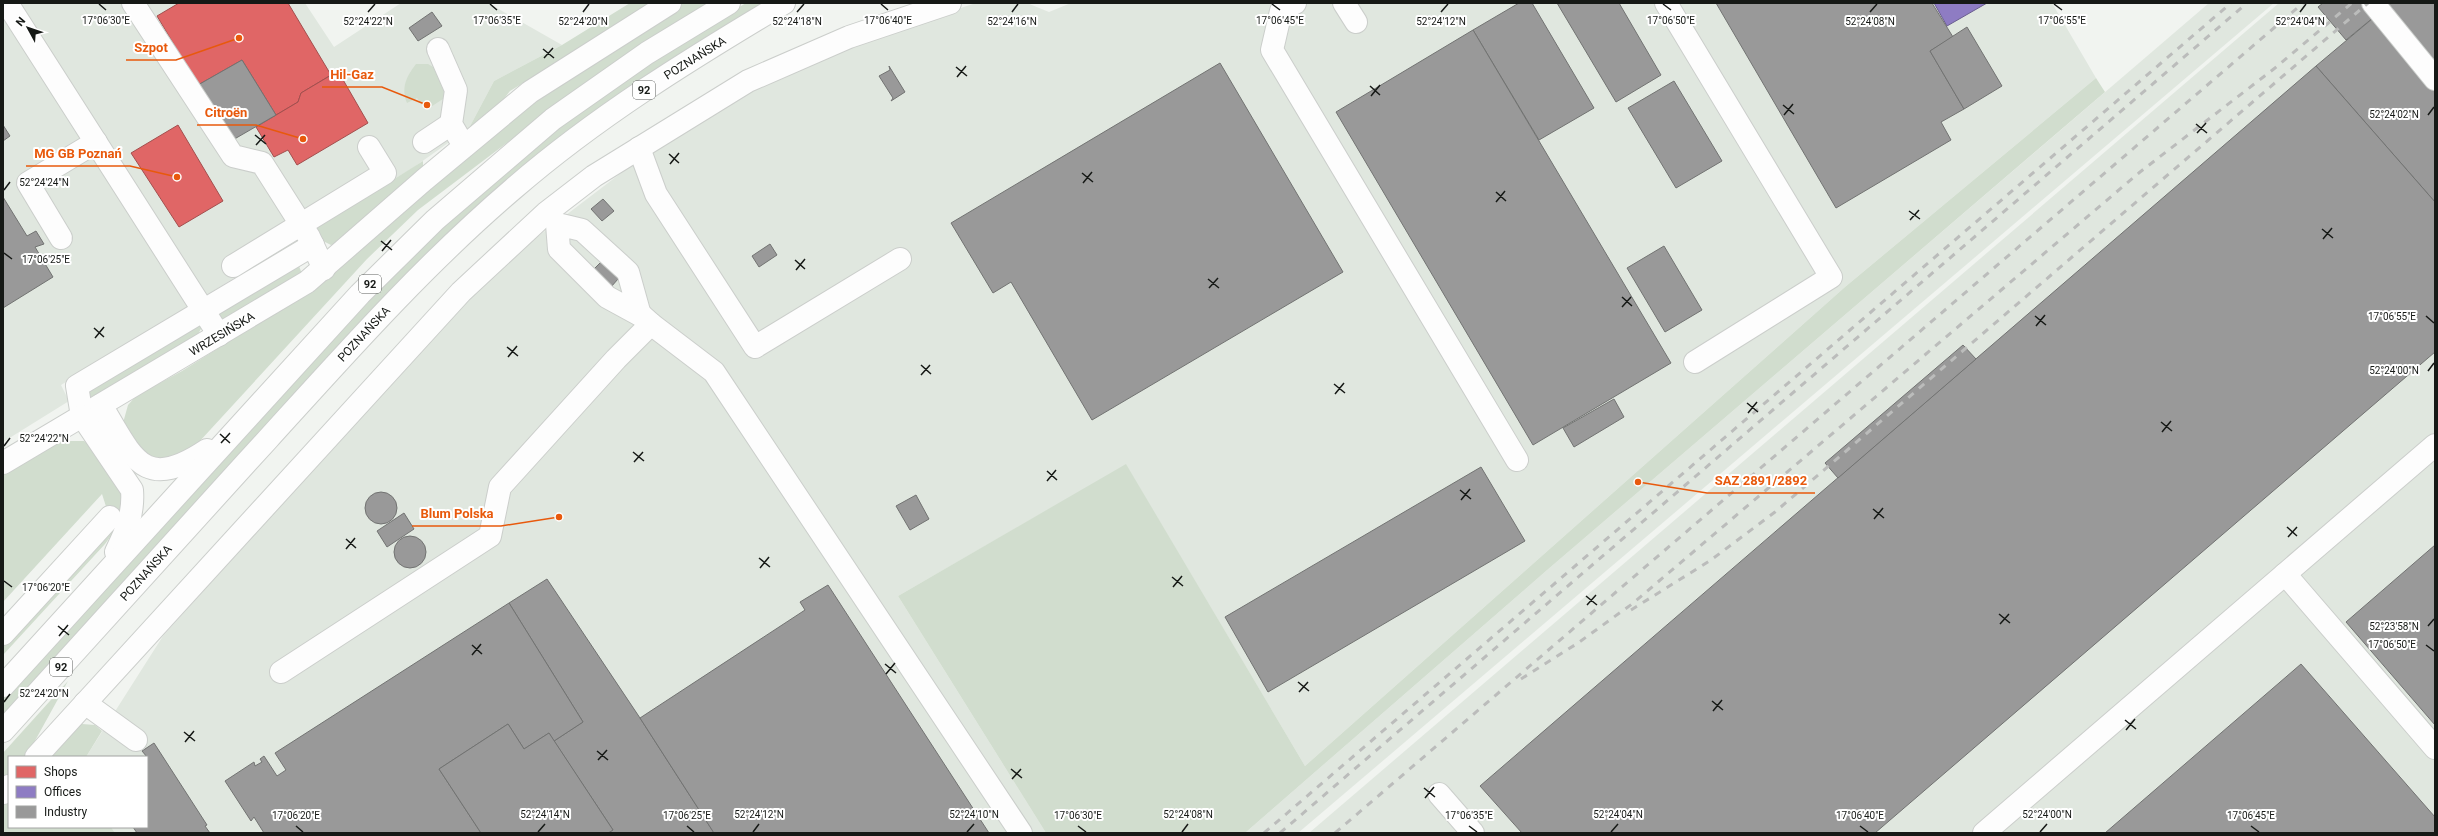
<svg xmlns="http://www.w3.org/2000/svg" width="2438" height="836" font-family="Roboto,sans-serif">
  <rect width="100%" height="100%" fill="#f1f4f0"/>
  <g fill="#e0e7df">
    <path d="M3 3H305L334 47 401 3H488L562 45 494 81 469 128 458 136 414 167 61 385 69 401 3 442Z"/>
    <path d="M976 3H1027L1049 12 1071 3H2052L2096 78 1845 287 1305 766 1126 465 898 596 1046 833H115L111 827H147V757H86L163 636 360 416 470 299 528 244 625 170 757 86 881 34Z"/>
    <path d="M2209 3H2274L1298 833H1245L1546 571Z"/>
    <path d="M2279 3H2435V833H1309Z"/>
  </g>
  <g fill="#d1ddce">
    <path d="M630 3H653L510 91 488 119 468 134 465 131 469 128 494 81 562 45Z"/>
    <path d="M682 3H712L578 89 418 210 367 259 199 442 183 456 166 462 136 450 123 423 128 405 136 396 182 371 314 288 427 186 564 78Z"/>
    <path d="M746 3H768L585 120 3 718V699L191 492 412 255 545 136 676 45Z"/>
    <path d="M416 64H428L440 71 446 97 426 110 417 98 407 103C401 88 406 77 416 64Z"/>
    <path d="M2096 78 2105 92 1546 571 1245 833H1046L898 596 1126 464 1305 766 1845 287Z"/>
    <path d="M423 161V169L341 242 331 245 323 241 316 228Z"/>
    <path d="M291 265 299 266 302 274 227 320 220 319 217 313Z"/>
    <path d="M198 323 202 327 197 336 93 399 88 397 87 384Z"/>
    <path d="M61 441H84L104 455 124 495 118 526 105 544 3 655V646L102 537 111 522 102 494 3 602V475Z"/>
    <path d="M68 681 26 757H9V775L3 782V753Z"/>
    <path d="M82 724 95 725 102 731 86 757H36L72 727Z"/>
    <path d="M9 787V827H111L115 833H3V794Z"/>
  </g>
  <g fill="#e06666" stroke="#a34f4e">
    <path d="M179 3H288L331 75 301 93 298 102 276 115 242 60 198 85 157 16Z"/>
    <path d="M338 71 368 123 297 165 288 150 274 157 256 127 298 102 301 93Z"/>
    <path d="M178 125 223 201 179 227 131 153Z"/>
  </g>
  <path fill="#8e7cc3" stroke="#6a5e8f" d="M1934 3H1987L1947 26Z"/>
  <g fill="#999" stroke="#727372">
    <path d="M1519 3H1532L1594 108 1539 140 1473 30Z"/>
    <path d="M1557 3H1619L1661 75 1616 102Z"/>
    <path d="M1716 3H1932L1953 37 1930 51 1964 109 1941 122 1951 140 1836 208Z"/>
    <path d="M2323 3H2391L2346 40 2318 7Z"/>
    <path d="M2391 3H2435V202L2316 66Z"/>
    <path d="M432 12 442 26 418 41 409 28Z"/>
    <path d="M1967 27 2002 86 1964 109 1930 51Z"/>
    <path d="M1473 30 1671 363 1533 445 1336 112Z"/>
    <path d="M242 60 276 115 231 141 198 85Z"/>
    <path d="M1220 63 1343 272 1092 420 1011 282 993 293 951 223Z"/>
    <path d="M889 66 905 92 891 101 893 98 879 76 890 70Z"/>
    <path d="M2316 66 2435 202V352L1875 833H1522L1480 786Z"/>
    <path d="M1674 81 1722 161 1676 188 1628 108Z"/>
    <path d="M3 125 10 136 3 141Z"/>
    <path d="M3 197 27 236 36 231 44 244 35 247 53 277 3 308Z"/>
    <path d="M603 199 614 211 602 221 591 209Z"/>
    <path d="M770 244 777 255 759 267 752 256Z"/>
    <path d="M1664 246 1702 310 1665 332 1627 268Z"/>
    <path d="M602 261 618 279 611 287 592 271Z"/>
    <path d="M1963 345 1976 359 1838 478 1825 463Z"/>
    <path d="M1614 399 1624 417 1574 447 1563 428Z"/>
    <path d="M1481 467 1525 541 1268 692 1225 617Z"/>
    <circle cx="381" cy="508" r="16"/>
    <path d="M916 495 929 519 910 530 896 506Z"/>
    <path d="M404 513 414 529 387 547 377 531Z"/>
    <circle cx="410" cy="552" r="16"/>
    <path d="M2435 545V725L2346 622Z"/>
    <path d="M547 579 640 718 714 833H608L613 830 554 741 583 722 509 603Z"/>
    <path d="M828 585 989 833H714L640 718 805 610 800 602Z"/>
    <path d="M509 603 583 722 554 741 549 733 524 749 508 724 439 769 481 833H264L254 817 251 821 225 781 254 762 255 766 262 762 260 759 264 756 277 776 286 770 275 753Z"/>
    <path d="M2301 664 2435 817V833H2105Z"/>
    <path d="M508 724 524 749 549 733 613 830 608 833H481L439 769Z"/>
    <path d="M154 743 207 825 205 826 210 833H137L133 827H147V757L142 751Z"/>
  </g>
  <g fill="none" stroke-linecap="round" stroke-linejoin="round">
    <defs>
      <g id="minor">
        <path d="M7 3 219 335"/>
        <path d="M133 3 233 156 262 163 309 237 324 269"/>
        <path d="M1295 3 1281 11 1272 50 1517 460"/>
        <path d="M1344 3 1356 22"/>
        <path d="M1666 3 1831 277 1695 362"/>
        <path d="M2373 3 2435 79"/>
        <path d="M438 49 456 90 451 124 464 146"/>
        <path d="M424 142 451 124"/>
        <path d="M639 148 656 194 755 347 900 259"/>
        <path d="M557 224 582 230 628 272 640 315 607 297 559 249Z"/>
        <path d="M61 238 28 183 96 142"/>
        <path d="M233 266 385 173 369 147"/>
        <path d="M651 324 714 372 1021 833"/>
        <path d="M82 416 77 386 313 245"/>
        <path d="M3 463 307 282 424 180 530 92 670 3"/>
        <path d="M2285 574 2435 748"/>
        <path d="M3 634 110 517"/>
        <path d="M281 672 490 536 500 487 616 359 651 324 641 315"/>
        <path d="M85 703 136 740"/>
        <path d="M36 757 461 292 546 213 594 176 748 81 849 37 950 3"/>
        <path d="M3 793 9 786"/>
        <path d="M1439 794 1473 833"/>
        <path d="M1984 833 2435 445"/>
      </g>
      <g id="major">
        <path d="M101 405C133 458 143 493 207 450"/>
        <path d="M82 416 132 490C134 514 126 531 116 552"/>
        <path d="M3 686 360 294 435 220 553 119 647 53 729 3"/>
        <path d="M3 731C91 634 179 536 268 439 346 353 424 265 513 189 596 117 690 59 784 3"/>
      </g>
    </defs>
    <use href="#minor" stroke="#cbcecb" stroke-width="24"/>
    <use href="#major" stroke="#cbcecb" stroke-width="24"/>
    <use href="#minor" stroke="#fdfdfd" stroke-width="22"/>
    <use href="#major" stroke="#fdfdfd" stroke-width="22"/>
    <g stroke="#bbbcbb" stroke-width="3" stroke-dasharray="7 7" stroke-linecap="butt">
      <path d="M1631 610 1711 560 1775 512 2368 3"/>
      <path d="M1521 679 1578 643 1632 604 2140 172 2275 68 2352 3"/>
      <path d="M1264 833 2231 3"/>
      <path d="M1280 833 2247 3"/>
      <path d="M1335 833 2303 3"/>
    </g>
  </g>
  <path fill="none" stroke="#161916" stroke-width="1.5" d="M99 4 106 10M490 4 497 10M881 4 888 10M1272 4 1280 10M1663 4 1671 10M2054 4 2062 10M368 12 375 4M583 12 589 4M797 12 804 4M1012 12 1018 4M1441 12 1448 4M1870 12 1877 4M2300 12 2306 4M543 49 554 58M544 58 553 48M956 67 967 76M957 77 966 66M1370 86 1380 95M1371 96 1380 85M1783 105 1794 114M1784 115 1793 104M2428 115 2434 107M2196 124 2207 133M2197 133 2206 123M255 135 266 144M256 145 265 135M669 154 679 163M670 164 679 153M1082 173 1093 182M1083 183 1092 172M4 190 10 182M1496 192 1506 201M1496 202 1505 191M1909 211 1920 219M1910 220 1919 210M2322 229 2333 238M2323 239 2332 228M381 241 392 250M382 251 391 240M4 253 12 259M795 260 805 269M796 270 805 259M1208 279 1219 288M1209 288 1218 278M1622 297 1632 306M1622 307 1631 297M2035 316 2046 325M2426 316 2434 323M2036 326 2045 315M94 328 104 337M95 338 104 327M507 347 518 356M508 357 517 346M921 365 931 374M2428 371 2434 363M921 375 930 365M1334 384 1345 393M1335 394 1344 383M1747 403 1758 412M1748 413 1757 402M2161 422 2172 431M2162 432 2171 421M220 434 230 443M221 443 230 433M4 446 10 438M633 452 644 461M634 462 643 452M1047 471 1057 480M1047 481 1056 470M1460 490 1471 499M1461 500 1470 489M1873 509 1884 518M1874 519 1883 508M2287 527 2297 536M2288 537 2297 527M346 539 356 548M346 549 355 538M759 558 770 567M760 568 769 557M1172 577 1183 586M4 581 12 587M1173 587 1182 576M1586 596 1597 605M1587 605 1596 595M1999 614 2010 623M2000 624 2009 614M58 626 69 635M2428 626 2434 619M59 636 68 625M472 645 482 654M2426 645 2434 651M472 655 481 644M885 664 896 673M886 674 895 663M1298 682 1309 691M1299 692 1308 682M1712 701 1723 710M4 702 10 694M1713 711 1722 700M2125 720 2136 729M2126 730 2135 719M184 732 195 741M185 742 194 731M597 751 608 760M598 760 607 750M1011 769 1022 778M1012 779 1021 769M1424 788 1435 797M1425 798 1434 787M296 826 303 832M687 826 694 832M1078 826 1086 832M1469 826 1477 832M1860 826 1868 832M2251 826 2259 832M538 832 545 824M753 832 759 824M967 832 974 824M1182 832 1188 824M1611 832 1618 824M2040 832 2047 824"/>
  <g text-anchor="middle" stroke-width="4" stroke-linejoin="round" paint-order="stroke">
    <g fill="#fff" stroke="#5c5e5c" stroke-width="1">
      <rect x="633" y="81" width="22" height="18" rx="3"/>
      <rect x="359" y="275" width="22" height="18" rx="3"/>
      <rect x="50" y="658" width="22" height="18" rx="3"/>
    </g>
    <g font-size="11" font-weight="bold" fill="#161916">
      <text x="644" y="94">92</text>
      <text x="370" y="288">92</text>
      <text x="61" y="671">92</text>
    </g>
    <g font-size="12" fill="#161916" stroke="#fff">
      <text transform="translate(695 58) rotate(-32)" y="4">POZNAŃSKA</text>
      <text transform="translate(222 334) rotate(-31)" y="4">WRZESIŃSKA</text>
      <text transform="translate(364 334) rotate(-47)" y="4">POZNAŃSKA</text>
      <text transform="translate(146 573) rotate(-48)" y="4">POZNAŃSKA</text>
    </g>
  </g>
  <g font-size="10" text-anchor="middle" fill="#161916" stroke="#fff" stroke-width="4" stroke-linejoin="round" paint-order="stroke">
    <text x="106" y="24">17°06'30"E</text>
    <text x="497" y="24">17°06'35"E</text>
    <text x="888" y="24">17°06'40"E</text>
    <text x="1280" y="24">17°06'45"E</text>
    <text x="1671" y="24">17°06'50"E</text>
    <text x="2062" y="24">17°06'55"E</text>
    <text x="368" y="25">52°24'22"N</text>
    <text x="583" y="25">52°24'20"N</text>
    <text x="797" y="25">52°24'18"N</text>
    <text x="1012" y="25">52°24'16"N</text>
    <text x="1441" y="25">52°24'12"N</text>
    <text x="1870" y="25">52°24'08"N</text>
    <text x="2300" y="25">52°24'04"N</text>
    <text x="2394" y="118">52°24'02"N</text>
    <text x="44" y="186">52°24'24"N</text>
    <text x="46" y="263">17°06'25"E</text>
    <text x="2392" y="320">17°06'55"E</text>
    <text x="2394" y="374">52°24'00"N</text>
    <text x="44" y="442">52°24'22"N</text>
    <text x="46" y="591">17°06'20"E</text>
    <text x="2394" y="630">52°23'58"N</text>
    <text x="2392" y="648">17°06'50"E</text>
    <text x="44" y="697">52°24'20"N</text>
    <text x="545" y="818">52°24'14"N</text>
    <text x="759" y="818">52°24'12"N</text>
    <text x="974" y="818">52°24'10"N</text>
    <text x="1188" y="818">52°24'08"N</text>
    <text x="1618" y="818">52°24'04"N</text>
    <text x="2047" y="818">52°24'00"N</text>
    <text x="296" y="819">17°06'20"E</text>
    <text x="687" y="819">17°06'25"E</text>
    <text x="1078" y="819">17°06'30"E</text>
    <text x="1469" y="819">17°06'35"E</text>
    <text x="1860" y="819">17°06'40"E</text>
    <text x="2251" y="819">17°06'45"E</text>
  </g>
  <path fill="none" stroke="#e8590c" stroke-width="1.5" d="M239 38L176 60H126M427 105L382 87H322M303 139L256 125H197M177 177L130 166H26M1638 482L1707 493H1815M559 517L501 526H412"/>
  <g fill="#e8590c" stroke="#fff" stroke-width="1.5">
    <circle cx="239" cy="38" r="4"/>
    <circle cx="427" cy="105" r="4"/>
    <circle cx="303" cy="139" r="4"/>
    <circle cx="177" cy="177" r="4"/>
    <circle cx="1638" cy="482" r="4"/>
    <circle cx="559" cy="517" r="4"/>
  </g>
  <g font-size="13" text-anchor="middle" font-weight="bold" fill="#e8590c" stroke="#fff" stroke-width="4" stroke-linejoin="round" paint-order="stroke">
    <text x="151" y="52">Szpot</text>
    <text x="352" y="79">Hil-Gaz</text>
    <text x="226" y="117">Citroën</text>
    <text x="78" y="158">MG GB Poznań</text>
    <text x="1761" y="485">SAZ 2891/2892</text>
    <text x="457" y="518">Blum Polska</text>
  </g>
  <rect width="2438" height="836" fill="none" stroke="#161916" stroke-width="8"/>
  <rect x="8" y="756" width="140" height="72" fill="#ffffff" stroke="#a2a3a2"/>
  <rect x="16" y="766" width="20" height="12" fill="#e06666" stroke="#a2a3a2"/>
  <text x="44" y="776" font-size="12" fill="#161916">Shops</text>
  <rect x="16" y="786" width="20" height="12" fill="#8e7cc3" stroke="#a2a3a2"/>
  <text x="44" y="796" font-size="12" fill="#161916">Offices</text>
  <rect x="16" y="806" width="20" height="12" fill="#999999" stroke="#a2a3a2"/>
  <text x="44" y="816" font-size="12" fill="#161916">Industry</text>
  <g transform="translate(28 28) rotate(310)" stroke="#ffffff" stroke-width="3" paint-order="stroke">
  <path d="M0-3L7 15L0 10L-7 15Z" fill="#161916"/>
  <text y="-6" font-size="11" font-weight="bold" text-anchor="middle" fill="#161916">N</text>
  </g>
</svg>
